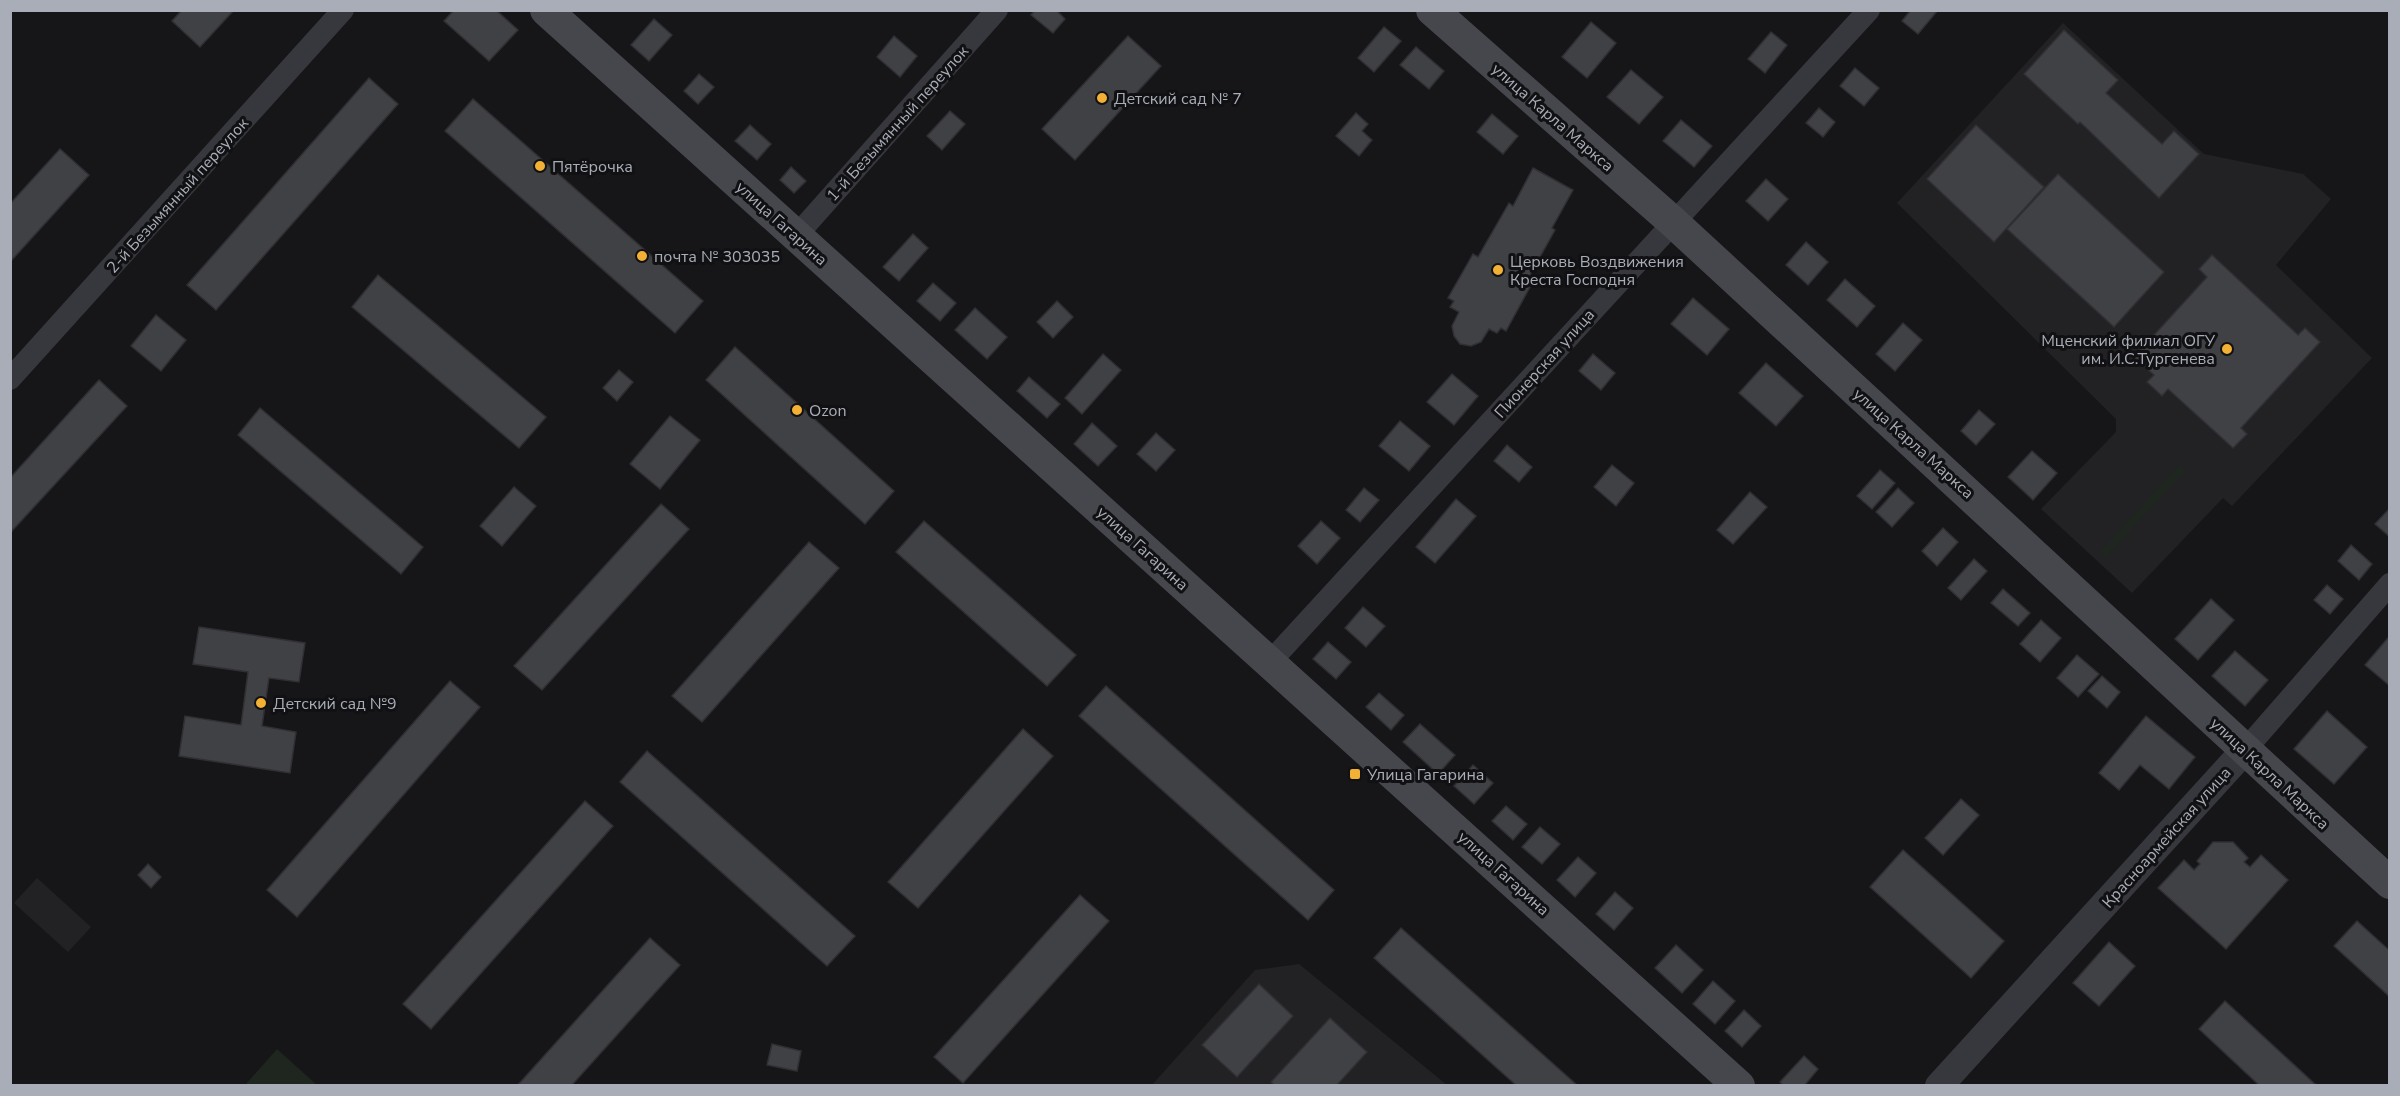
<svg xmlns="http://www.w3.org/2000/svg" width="2400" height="1096" font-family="'Nunito Sans',sans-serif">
  <rect width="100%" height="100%" fill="#161618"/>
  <g fill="#222225">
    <path d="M2063 23 2204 154 2303 174 2331 199 2276 265 2372 358 2232 506 2223 498 2132 593 2041 509 2116 432V419L1897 203Z"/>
    <path d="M37 878 91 927 68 952 14 903Z"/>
    <path d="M1299 964 1447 1085 1151 1086 1255 970Z"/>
  </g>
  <g fill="#1e261f">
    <path d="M2179 465 2185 471 2106 557 2100 552Z"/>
    <path d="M277 1049 317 1085H245Z"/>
  </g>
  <g fill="#404145" stroke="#303034" stroke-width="1.5">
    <path d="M182 10H234L200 47 172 21Z"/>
    <path d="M454 10H496L518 30 489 61 444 21Z"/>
    <path d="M1035 10H1056L1065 19 1053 33 1031 15Z"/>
    <path d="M1911 10H1938L1918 34 1902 21Z"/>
    <path d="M654 19 672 35 649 61 631 45Z"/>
    <path d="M1591 22 1616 43 1587 78 1562 57Z"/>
    <path d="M1384 27 1401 41 1374 72 1358 58Z"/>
    <path d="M2064 30 2118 80 2106 93 2162 144 2174 131 2199 154 2159 198 2080 122 2078 124 2024 74Z"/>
    <path d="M1771 32 1787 45 1765 73 1748 59Z"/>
    <path d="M894 36 917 56 900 77 877 57Z"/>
    <path d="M1128 36 1161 66 1075 160 1042 129Z"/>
    <path d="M1416 47 1444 71 1429 89 1400 65Z"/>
    <path d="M1855 68 1879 88 1864 106 1840 86Z"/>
    <path d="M1631 70 1663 97 1639 124 1607 97Z"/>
    <path d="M699 74 714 87 698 104 684 91Z"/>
    <path d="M369 78 398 104 216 310 187 285Z"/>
    <path d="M473 99 703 301 675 333 445 131Z"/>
    <path d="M1819 108 1835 122 1823 137 1806 123Z"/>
    <path d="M950 111 965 124 942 150 927 136Z"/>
    <path d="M1356 113 1368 124 1362 131 1372 140 1359 156 1336 136Z"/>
    <path d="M1492 114 1518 136 1503 154 1477 132Z"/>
    <path d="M1681 120 1712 146 1694 167 1663 141Z"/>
    <path d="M750 125 771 144 757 160 735 141Z"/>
    <path d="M1976 125 2044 187 1994 242 1927 179Z"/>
    <path d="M60 149 89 175 10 262V204Z"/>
    <path d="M791 167 806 181 794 193 780 180Z"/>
    <path d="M1533 168 1573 190 1552 228 1555 230 1525 284 1530 287 1506 331 1501 328 1497 333 1489 329 1481 342 1471 346 1460 344 1454 336 1452 326 1459 312 1450 307 1454 301 1448 298 1473 254 1478 257 1509 203 1513 206Z"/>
    <path d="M2058 174 2164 272 2114 327 2007 229Z"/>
    <path d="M1766 179 1788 199 1768 221 1746 201Z"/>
    <path d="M913 234 928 248 899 281 883 267Z"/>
    <path d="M1806 242 1828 262 1808 285 1786 265Z"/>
    <path d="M2212 255 2298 335 2305 328 2320 342 2241 428 2247 434 2233 448 2168 389 2162 396 2147 382 2154 375 2134 357 2207 277 2199 269Z"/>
    <path d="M378 275 546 417 519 448 352 307Z"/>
    <path d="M1845 279 1875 306 1857 327 1827 300Z"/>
    <path d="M933 283 956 303 940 321 917 301Z"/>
    <path d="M1693 298 1729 329 1707 355 1671 324Z"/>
    <path d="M1057 301 1073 317 1053 338 1037 322Z"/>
    <path d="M975 308 1007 337 987 359 955 330Z"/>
    <path d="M156 315 186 340 161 371 131 346Z"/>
    <path d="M1903 323 1922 340 1895 371 1876 354Z"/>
    <path d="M735 347 894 491 865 524 706 380Z"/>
    <path d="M1103 354 1121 370 1082 414 1065 398Z"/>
    <path d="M1593 354 1615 373 1601 390 1579 371Z"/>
    <path d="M1766 363 1803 396 1776 426 1739 393Z"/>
    <path d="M619 370 633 382 617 401 603 388Z"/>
    <path d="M1452 374 1478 396 1454 425 1427 402Z"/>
    <path d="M1029 377 1060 404 1047 418 1017 391Z"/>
    <path d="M99 380 127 406 10 533V478Z"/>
    <path d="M260 408 423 547 401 574 238 435Z"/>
    <path d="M1979 410 1995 424 1976 445 1961 431Z"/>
    <path d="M670 416 700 440 660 489 630 464Z"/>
    <path d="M1400 421 1430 446 1409 471 1379 446Z"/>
    <path d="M1092 423 1117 446 1098 466 1074 444Z"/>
    <path d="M1156 433 1175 450 1156 471 1137 454Z"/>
    <path d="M1507 445 1532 467 1519 482 1494 461Z"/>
    <path d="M2032 451 2057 473 2033 500 2008 477Z"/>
    <path d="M1612 465 1634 483 1616 506 1594 487Z"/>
    <path d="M1880 470 1895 483 1872 509 1857 496Z"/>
    <path d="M514 487 536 506 502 546 480 526Z"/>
    <path d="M1364 488 1379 500 1360 522 1346 510Z"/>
    <path d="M1898 488 1914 503 1892 527 1876 512Z"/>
    <path d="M1750 492 1767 507 1733 544 1717 530Z"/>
    <path d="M1456 499 1476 516 1435 563 1416 547Z"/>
    <path d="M661 504 689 529 542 690 514 666Z"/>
    <path d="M2390 508V537L2375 524Z"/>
    <path d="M924 521 1076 655 1047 686 896 552Z"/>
    <path d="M1321 521 1340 538 1317 564 1298 546Z"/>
    <path d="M1943 528 1958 542 1937 566 1922 551Z"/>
    <path d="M809 542 839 568 702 722 672 696Z"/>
    <path d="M2351 545 2372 564 2359 580 2338 561Z"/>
    <path d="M1974 559 1987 571 1961 600 1948 588Z"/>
    <path d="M2327 585 2343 599 2330 614 2314 600Z"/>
    <path d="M2003 589 2030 613 2018 626 1991 603Z"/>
    <path d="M2211 599 2234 620 2198 660 2175 639Z"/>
    <path d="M1363 607 1385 626 1366 647 1345 628Z"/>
    <path d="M2041 620 2061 638 2040 662 2020 644Z"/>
    <path d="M199 627 305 643 299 682 269 678 262 726 296 732 290 773 179 756 185 716 241 725 248 672 193 664Z"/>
    <path d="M2388 638 2390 639V686L2365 665Z"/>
    <path d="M1328 642 1351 662 1336 679 1313 659Z"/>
    <path d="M2235 651 2268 680 2245 706 2212 676Z"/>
    <path d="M2077 655 2099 674 2078 697 2057 678Z"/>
    <path d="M2102 676 2120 692 2107 708 2088 691Z"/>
    <path d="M450 681 480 707 297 917 267 890Z"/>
    <path d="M1106 686 1334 890 1308 920 1079 716Z"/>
    <path d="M1379 693 1404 715 1391 730 1366 707Z"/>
    <path d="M2327 711 2367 747 2334 784 2294 749Z"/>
    <path d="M2146 716 2195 757 2169 789 2140 765 2119 790 2099 773Z"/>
    <path d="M1420 724 1455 755 1438 774 1403 742Z"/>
    <path d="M1023 729 1053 756 918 908 888 882Z"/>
    <path d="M647 751 855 936 827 966 620 782Z"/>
    <path d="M1473 765 1493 783 1474 804 1454 786Z"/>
    <path d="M1961 799 1979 815 1943 855 1925 838Z"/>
    <path d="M585 801 613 826 431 1029 403 1004Z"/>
    <path d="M1506 806 1527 824 1513 840 1492 821Z"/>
    <path d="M1540 827 1560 844 1542 864 1522 847Z"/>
    <path d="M2213 842H2233L2248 858 2244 862 2250 867 2261 855 2288 880 2226 949 2158 888 2184 860 2194 870 2200 864 2197 861Z"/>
    <path d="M1903 850 2004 941 1971 978 1870 887Z"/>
    <path d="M1578 857 1596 873 1575 897 1557 880Z"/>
    <path d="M148 864 161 877 151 888 138 875Z"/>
    <path d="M1615 892 1633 908 1614 930 1596 914Z"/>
    <path d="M1080 895 1109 921 963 1083 934 1057Z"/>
    <path d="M2357 921 2390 951V997L2334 946Z"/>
    <path d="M1401 928 1578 1086H1517L1374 958Z"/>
    <path d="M650 938 680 965 571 1086H517Z"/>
    <path d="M2109 942 2135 966 2099 1006 2073 983Z"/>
    <path d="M1676 945 1703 970 1682 993 1655 968Z"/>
    <path d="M1713 981 1735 1001 1715 1024 1693 1004Z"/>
    <path d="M1259 984 1293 1016 1237 1077 1202 1045Z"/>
    <path d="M2225 1001 2317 1086H2260L2199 1029Z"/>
    <path d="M1744 1010 1761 1026 1742 1047 1725 1031Z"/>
    <path d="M1330 1018 1367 1052 1336 1086H1275L1271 1082Z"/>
    <path d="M772 1044 801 1051 797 1071 767 1065Z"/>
    <path d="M1804 1056 1818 1069 1804 1086H1784L1780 1082Z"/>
  </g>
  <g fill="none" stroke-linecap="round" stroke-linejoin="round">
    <g stroke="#37383d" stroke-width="22">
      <path d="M796 236 997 10"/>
      <path d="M10 379 343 10"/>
      <path d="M1270 662 1869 10"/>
      <path d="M2245 750 2390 584"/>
    </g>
    <path stroke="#37383d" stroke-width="28" d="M1939 1086 2245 750"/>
    <g stroke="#45474d" stroke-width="32">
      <path d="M546 10 1739 1086"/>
      <path d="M1432 10 1673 222 2390 883"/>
    </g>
  </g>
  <g fill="#f2b134" stroke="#111113" stroke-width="2">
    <circle cx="1102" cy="98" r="6"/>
    <circle cx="540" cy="166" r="6"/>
    <circle cx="642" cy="256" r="6"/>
    <circle cx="1498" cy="270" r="6"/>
    <circle cx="2227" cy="349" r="6"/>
    <circle cx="797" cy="410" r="6"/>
    <circle cx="261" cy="703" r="6"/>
    <rect x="1349" y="768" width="12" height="12" rx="3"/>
  </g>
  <g text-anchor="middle" stroke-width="6" stroke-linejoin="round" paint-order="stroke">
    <g font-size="16" fill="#a8adb8" stroke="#111113" text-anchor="start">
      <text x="1114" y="104">Детский сад № 7</text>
      <text x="552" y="172">Пятёрочка</text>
      <text x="654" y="262">почта № 303035</text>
      <text x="1510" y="267">Церковь Воздвижения<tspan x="1510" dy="18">Креста Господня</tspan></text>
      <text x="2215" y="346" text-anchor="end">Мценский филиал ОГУ<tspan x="2215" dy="18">им. И.С.Тургенева</tspan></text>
      <text x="809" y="416">Ozon</text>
      <text x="273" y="709">Детский сад №9</text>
      <text x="1367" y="780">Улица Гагарина</text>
    </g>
    <g font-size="16" fill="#a8adb8" stroke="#111113">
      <text transform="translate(1553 117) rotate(41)" y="6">улица Карла Маркса</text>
      <text transform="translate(897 123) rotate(-48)" y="6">1-й Безымянный переулок</text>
      <text transform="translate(177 195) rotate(-48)" y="6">2-й Безымянный переулок</text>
      <text transform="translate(782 223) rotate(42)" y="6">улица Гагарина</text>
      <text transform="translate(1544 363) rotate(-48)" y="6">Пионерская улица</text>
      <text transform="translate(1914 443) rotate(42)" y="6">улица Карла Маркса</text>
      <text transform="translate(1143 548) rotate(42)" y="6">улица Гагарина</text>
      <text transform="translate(2270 773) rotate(43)" y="6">улица Карла Маркса</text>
      <text transform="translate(2166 837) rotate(-48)" y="6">Красноармейская улица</text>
      <text transform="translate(1504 873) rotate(42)" y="6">улица Гагарина</text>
    </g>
  </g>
  <rect width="2400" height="1096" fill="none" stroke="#a8adb8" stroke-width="24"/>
</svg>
